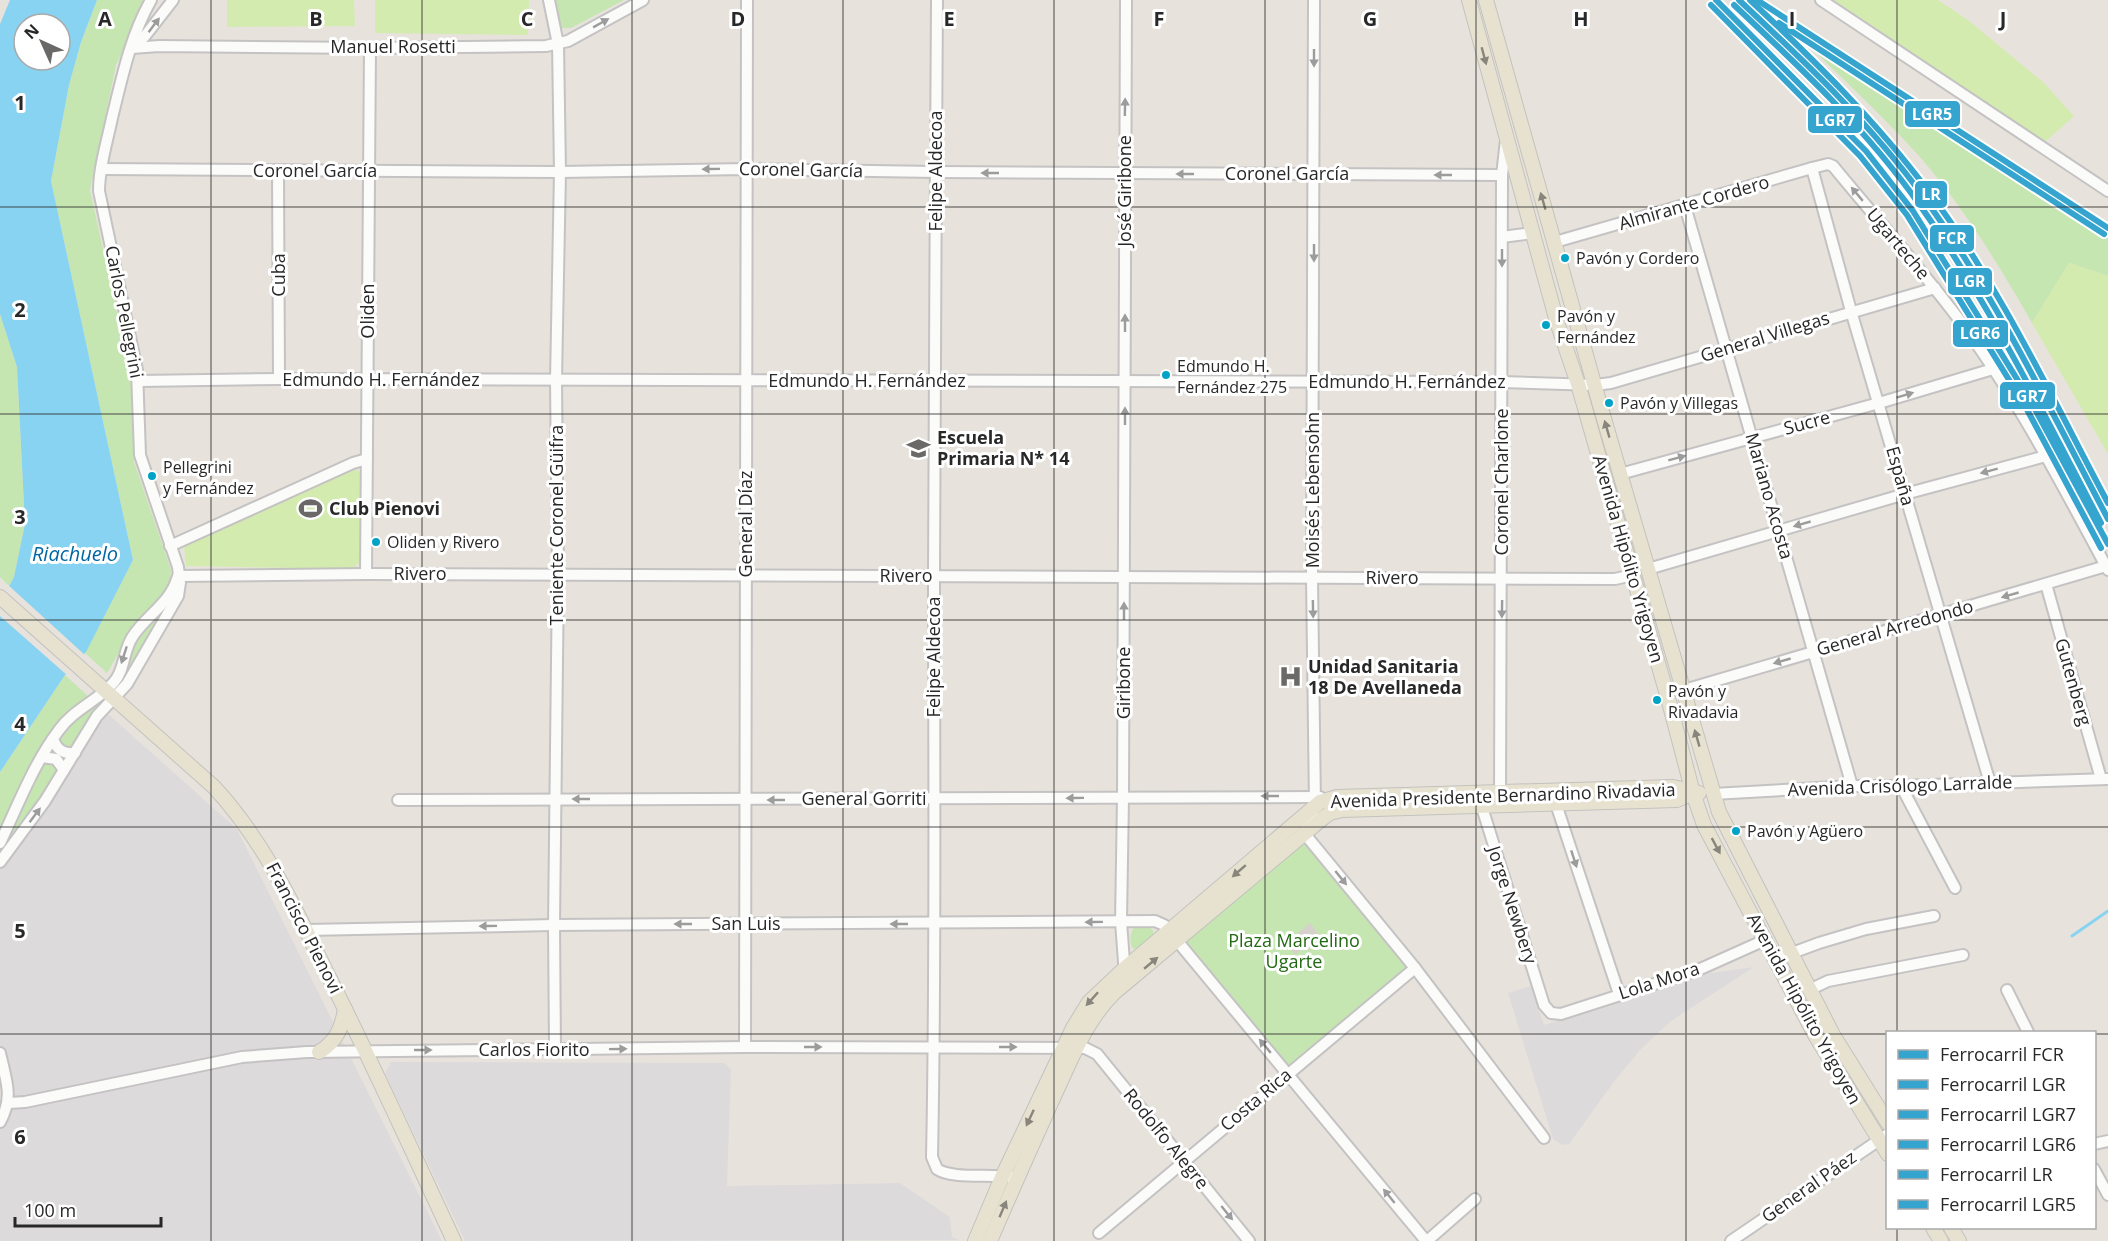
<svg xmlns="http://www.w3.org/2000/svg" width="2108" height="1241" font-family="'Open Sans',sans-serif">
  <rect width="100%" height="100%" fill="#e7e3dc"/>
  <g fill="#dddadc">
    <path d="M89 697 237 829 442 1241H0V1110L4 1097 0 1079V838L62 721Z"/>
    <path d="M1754 967 1671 1021 1640 1050 1616 1079 1569 1144 1562 1145 1553 1139 1508 993 1531 986 1544 1025 1710 973Z"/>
    <path d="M391 1062 724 1063 731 1069 727 1186 900 1183 950 1217 952 1237 959 1240 465 1241 385 1073Z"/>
  </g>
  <g fill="#c5e6b1">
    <path d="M97 0H148L116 65 90 190 132 381 134 462 171 570 170 584 131 632 107 673 85 653 133 560 51 181 69 85 81 42Z"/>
    <path d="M556 0H624L571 28H561Z"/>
    <path d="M1791 28 2108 235V276L2069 263 2032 323C1999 265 1964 208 1920 157 1879 112 1834 71 1791 28Z"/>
    <path d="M0 314 17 367 25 524 14 577 9 586 0 577Z"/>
    <path d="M180 583 148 646 102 710 0 862V843L53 739 107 690 128 644Z"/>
    <path d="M65 675 89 697 69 711 60 721 38 759 0 835V772Z"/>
    <path d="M1304 833 1415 968 1289 1073 1177 941Z"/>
    <path d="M1135 927H1147L1153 930V935C1147 942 1142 952 1132 948 1130 942 1129 932 1135 927Z"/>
  </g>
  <g fill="#d3ebae">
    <path d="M227 0H354L355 26 227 27Z"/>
    <path d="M375 0H529L528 35 375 33Z"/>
    <path d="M1834 0H1938L1968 20 2044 83 2074 116 2045 142Z"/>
    <path d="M2069 263 2108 276V454L2032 323Z"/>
    <path d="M349 470H357L361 474 360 561 354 569 186 566 184 545Z"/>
  </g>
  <path fill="#d6d1cb" d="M1310 923 1319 935 1310 943 1311 947 1309 951 1302 949 1295 955 1286 943Z"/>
  <path fill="#88d3f1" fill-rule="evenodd" d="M10 0H97L81 42 69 85 51 181 133 560 86 652 65 675 0 772V603L14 577 25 524 17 367 0 314V24ZM24 24H60V60H24Z"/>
  <path fill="#e7e3dc" d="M7 584 86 656 68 676 0 616V596Z"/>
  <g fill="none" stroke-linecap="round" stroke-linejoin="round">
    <path stroke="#88d3f1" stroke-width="3" d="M2072 936 2108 911"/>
    <defs>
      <g id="minor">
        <path d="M549 0 558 44 560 172 556 380 558 575 554 925 555 1051"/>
        <path d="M937 0C936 192 934 384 934 576 934 769 936 963 932 1157L937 1169C952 1180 995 1173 1016 1178"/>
        <path d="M1314 0 1312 578 1315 806 1304 833 1415 968 1544 1138"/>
        <path d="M1821 0 2108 191"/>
        <path d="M132 48 159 46 370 48 546 46 568 41 643 0"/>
        <path d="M132 48 145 36 173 0"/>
        <path d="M1812 168 1851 311 1990 783"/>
        <path d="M101 169 560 172 747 169 936 172 1502 175"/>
        <path d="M278 171 279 379"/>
        <path d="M1685 206 1852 786"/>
        <path d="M1502 237 1533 233"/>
        <path d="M1555 242 1812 168 1828 164 1833 166C1879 222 1927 275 1969 333 2022 407 2065 490 2108 570"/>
        <path d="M139 381 279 379 1502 382 1595 385 1611 383 1935 288"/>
        <path d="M1620 474 1879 403 1993 369"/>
        <path d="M170 546 353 463 367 459"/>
        <path d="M1648 569 1905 494 2046 456"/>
        <path d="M366 574 370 48"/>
        <path d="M178 576 366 574 1615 579 1633 575"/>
        <path d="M2046 584 2101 779"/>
        <path d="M1684 690 2106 566"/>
        <path d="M53 739C57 750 63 754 75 753"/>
        <path d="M42 757 56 759 64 770"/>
        <path d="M1901 786 1955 888"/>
        <path d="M1713 794 1852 786H1901L2108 779"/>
        <path d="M1500 799 1502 175 1506 140"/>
        <path d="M398 800 1320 797"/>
        <path d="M1480 801 1544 1005 1551 1013 1561 1014 1698 970 1765 940"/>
        <path d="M1556 804 1619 994"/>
        <path d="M0 843C18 805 34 763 59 730 74 709 98 701 114 682 125 670 123 650 133 636 146 616 170 603 177 579"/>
        <path d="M0 862 45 801 97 716 127 684 178 596 180 583 178 567 140 455 137 370 99 191C99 167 107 142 112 118 122 78 130 37 151 0"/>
        <path d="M306 930 554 925 1155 921 1164 925 1169 931 1426 1241"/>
        <path d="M1776 959 1819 943 1866 929 1934 916"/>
        <path d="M1125 975 1121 922 1123 797 1126 0"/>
        <path d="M1809 990 1828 981 1963 955"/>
        <path d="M2007 990 2028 1032"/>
        <path d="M745 1047 747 0"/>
        <path d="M0 1053C6 1080 14 1097 0 1122"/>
        <path d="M9 1103 25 1102 242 1057 307 1052 745 1047 1085 1048 1097 1054 1249 1241"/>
        <path d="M2094 1144 2108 1141"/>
        <path d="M2094 1169 2108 1195"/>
        <path d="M1099 1233 1415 968"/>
        <path d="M1427 1241 1475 1199"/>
        <path d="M1731 1241 1888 1134"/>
      </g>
      <g id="major">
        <path d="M1469 0 1557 322 1578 384 1668 698 1693 793 1704 825 1815 1035 1888 1154"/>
        <path d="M1486 0 1600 405 1719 812 1833 1035 1888 1123"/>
        <path d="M0 597 214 787C265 842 296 910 329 977 373 1064 413 1153 454 1241"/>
        <path d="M319 1052C336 1042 342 1028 345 1009"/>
        <path d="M1933 1228 1941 1241"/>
        <path d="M1951 1228 1959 1241"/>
        <path d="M975 1241 1003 1175 1073 1028 1089 1002 1124 969 1320 802 1337 797 1673 787 1699 793"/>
        <path d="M990 1241C1011 1192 1033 1143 1055 1094 1072 1058 1086 1020 1115 992L1323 818 1330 813 1342 810 1677 800 1693 793"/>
      </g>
    </defs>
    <use href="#minor" stroke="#c4c2c3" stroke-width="14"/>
    <use href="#major" stroke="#c3c2bf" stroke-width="16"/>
    <use href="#minor" stroke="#fbfbfa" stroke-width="10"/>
    <use href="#major" stroke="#e7e2d0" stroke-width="14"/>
    <defs>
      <path id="rail-1" d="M1739 0C1805 62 1872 125 1925 199 1997 299 2051 411 2108 519"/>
      <g id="rail-2">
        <path d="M1734 5C1800 67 1867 130 1919 204 1990 304 2044 415 2101 523"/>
        <path d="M1779 23 2104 234"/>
      </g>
      <path id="rail-3" d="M1716 0 1866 151 1913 211 2030 400 2108 544"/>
      <path id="rail-4" d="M1711 5 1860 156 1907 215 2024 404 2101 548"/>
      <path id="rail-5" d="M1750 0C1814 60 1877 122 1929 192 2001 288 2052 398 2108 503"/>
      <path id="rail-6" d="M1757 0 2108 228"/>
    </defs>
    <use href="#rail-1" stroke="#fff" stroke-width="10"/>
    <use href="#rail-2" stroke="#fff" stroke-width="10"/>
    <use href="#rail-3" stroke="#fff" stroke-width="10"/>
    <use href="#rail-4" stroke="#fff" stroke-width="10"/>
    <use href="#rail-5" stroke="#fff" stroke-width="10"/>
    <use href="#rail-6" stroke="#fff" stroke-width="10"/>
    <use href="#rail-1" stroke="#35a5cf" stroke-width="6"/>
    <use href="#rail-2" stroke="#35a5cf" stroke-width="6"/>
    <use href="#rail-3" stroke="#35a5cf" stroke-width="6"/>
    <use href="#rail-4" stroke="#35a5cf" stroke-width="6"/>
    <use href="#rail-5" stroke="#35a5cf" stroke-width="6"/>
    <use href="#rail-6" stroke="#35a5cf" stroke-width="6"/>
  </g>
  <defs><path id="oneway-solid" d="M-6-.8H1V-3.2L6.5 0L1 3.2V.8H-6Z" transform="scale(1.5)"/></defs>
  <g fill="#9c9c9c">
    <use href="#oneway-solid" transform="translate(601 23) rotate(-29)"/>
    <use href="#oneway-solid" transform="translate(154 25) rotate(-53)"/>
    <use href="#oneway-solid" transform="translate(1314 58) rotate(90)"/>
    <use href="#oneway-solid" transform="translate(1125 107) rotate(-89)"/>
    <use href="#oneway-solid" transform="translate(711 169) rotate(179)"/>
    <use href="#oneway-solid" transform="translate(990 173) rotate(-180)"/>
    <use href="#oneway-solid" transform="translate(1185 174) rotate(-180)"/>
    <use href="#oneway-solid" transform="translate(1443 175) rotate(-180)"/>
    <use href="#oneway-solid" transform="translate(1857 194) rotate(-130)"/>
    <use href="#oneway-solid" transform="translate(1314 253) rotate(90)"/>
    <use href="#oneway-solid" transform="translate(1502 258) rotate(90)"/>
    <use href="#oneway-solid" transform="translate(1125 323) rotate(-90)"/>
    <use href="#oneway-solid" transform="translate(1905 395) rotate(-17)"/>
    <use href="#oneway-solid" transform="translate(1125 416) rotate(-90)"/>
    <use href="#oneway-solid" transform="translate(1677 458) rotate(-15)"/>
    <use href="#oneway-solid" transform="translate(1989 471) rotate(165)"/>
    <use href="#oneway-solid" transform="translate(1802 524) rotate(164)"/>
    <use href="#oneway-solid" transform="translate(2010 595) rotate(164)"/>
    <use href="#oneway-solid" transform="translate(1313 609) rotate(89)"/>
    <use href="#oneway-solid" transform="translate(1502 609) rotate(91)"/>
    <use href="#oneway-solid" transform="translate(1124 611) rotate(-90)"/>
    <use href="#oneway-solid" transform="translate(124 655) rotate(108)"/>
    <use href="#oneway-solid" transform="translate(1782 661) rotate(164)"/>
    <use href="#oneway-solid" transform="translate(1270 796) rotate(180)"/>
    <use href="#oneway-solid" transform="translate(1075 798) rotate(179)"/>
    <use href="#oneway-solid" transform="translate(581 799) rotate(-180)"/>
    <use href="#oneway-solid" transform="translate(776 800) rotate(180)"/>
    <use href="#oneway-solid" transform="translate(35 815) rotate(-53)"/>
    <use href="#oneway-solid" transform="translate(1574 859) rotate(72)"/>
    <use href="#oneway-solid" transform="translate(1341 878) rotate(51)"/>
    <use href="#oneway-solid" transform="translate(1094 922) rotate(179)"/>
    <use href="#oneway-solid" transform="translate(683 924) rotate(180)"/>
    <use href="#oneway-solid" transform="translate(899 924) rotate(180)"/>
    <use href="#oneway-solid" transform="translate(488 926) rotate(179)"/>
    <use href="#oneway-solid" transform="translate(1265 1046) rotate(-130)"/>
    <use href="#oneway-solid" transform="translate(813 1047)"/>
    <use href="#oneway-solid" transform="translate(1008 1047)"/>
    <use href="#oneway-solid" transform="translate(618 1049) rotate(-1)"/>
    <use href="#oneway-solid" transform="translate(423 1050)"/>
    <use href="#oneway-solid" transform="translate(1389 1196) rotate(-129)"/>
    <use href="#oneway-solid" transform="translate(1227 1213) rotate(51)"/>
  </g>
  <g fill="#88857c">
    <use href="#oneway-solid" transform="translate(1484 56) rotate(75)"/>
    <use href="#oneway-solid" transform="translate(1543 201) rotate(-106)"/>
    <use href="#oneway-solid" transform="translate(1607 429) rotate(-106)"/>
    <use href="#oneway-solid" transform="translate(1697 738) rotate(-106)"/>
    <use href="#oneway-solid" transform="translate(1716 846) rotate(62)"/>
    <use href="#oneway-solid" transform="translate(1239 871) rotate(139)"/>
    <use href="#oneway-solid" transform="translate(1151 963) rotate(-40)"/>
    <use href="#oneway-solid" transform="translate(1092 999) rotate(132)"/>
    <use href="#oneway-solid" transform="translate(1030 1118) rotate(115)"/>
    <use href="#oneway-solid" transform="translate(1003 1209) rotate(-67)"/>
  </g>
  <path fill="none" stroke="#282828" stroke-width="1.5" stroke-opacity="0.55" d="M211 0V1241M422 0V1241M632 0V1241M843 0V1241M1054 0V1241M1265 0V1241M1476 0V1241M1686 0V1241M1897 0V1032M0 207H2108M0 414H2108M0 620H2108M0 827H2108M0 1034H1888M2094 1034H2108M1897 1228V1241"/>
  <defs>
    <symbol id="school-bare" viewBox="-9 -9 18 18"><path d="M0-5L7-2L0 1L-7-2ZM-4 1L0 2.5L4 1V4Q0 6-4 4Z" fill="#6b6967" stroke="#fff" stroke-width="2.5" paint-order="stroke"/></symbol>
    <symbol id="stadium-bare" viewBox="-9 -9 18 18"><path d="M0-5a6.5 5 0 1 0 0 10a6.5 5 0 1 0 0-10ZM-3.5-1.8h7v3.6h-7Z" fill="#6b6967" stroke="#fff" stroke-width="2.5" paint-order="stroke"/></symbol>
    <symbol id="hospital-bare" viewBox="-9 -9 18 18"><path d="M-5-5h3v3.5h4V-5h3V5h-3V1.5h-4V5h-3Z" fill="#6b6967" stroke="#fff" stroke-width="2.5" paint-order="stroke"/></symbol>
  </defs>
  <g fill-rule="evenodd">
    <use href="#school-bare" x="902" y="432" width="33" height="33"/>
    <use href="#stadium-bare" x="294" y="492" width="33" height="33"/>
    <use href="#hospital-bare" x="1274" y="660" width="33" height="33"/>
  </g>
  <g fill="#02a3c6" stroke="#fff" stroke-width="2">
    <circle cx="1565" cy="258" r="5"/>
    <circle cx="1546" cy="325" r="5"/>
    <circle cx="1166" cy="375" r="5"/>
    <circle cx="1609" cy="403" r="5"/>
    <circle cx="152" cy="476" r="5"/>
    <circle cx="376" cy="542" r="5"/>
    <circle cx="1657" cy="700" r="5"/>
    <circle cx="1736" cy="831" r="5"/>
  </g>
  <g text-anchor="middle" stroke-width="6" stroke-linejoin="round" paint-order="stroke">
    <g font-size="16" fill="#282828" stroke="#fff" text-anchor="start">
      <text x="1576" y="264">Pavón y Cordero</text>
      <text x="1557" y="322">Pavón y<tspan x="1557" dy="21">Fernández</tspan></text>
      <text x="1177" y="372">Edmundo H.<tspan x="1177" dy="21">Fernández 275</tspan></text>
      <text x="1620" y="409">Pavón y Villegas</text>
      <text x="163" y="473">Pellegrini<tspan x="163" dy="21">y Fernández</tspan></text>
      <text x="387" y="548">Oliden y Rivero</text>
      <text x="1668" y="697">Pavón y<tspan x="1668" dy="21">Rivadavia</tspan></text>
      <text x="1747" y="837">Pavón y Agüero</text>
    </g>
    <g font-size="18" fill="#282828" stroke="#fff">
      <text x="393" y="53">Manuel Rosetti</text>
      <text transform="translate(801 170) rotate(1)" y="6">Coronel García</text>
      <text x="315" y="177">Coronel García</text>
      <text transform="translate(936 171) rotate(-90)" y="6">Felipe Aldecoa</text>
      <text x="1287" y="180">Coronel García</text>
      <text transform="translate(1125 191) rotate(-90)" y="6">José Giribone</text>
      <text transform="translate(1694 203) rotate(-16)" y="6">Almirante Cordero</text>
      <text transform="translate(1898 244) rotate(50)" y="6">Ugarteche</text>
      <text transform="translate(279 275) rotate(-90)" y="6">Cuba</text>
      <text transform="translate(368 311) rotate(-90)" y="6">Oliden</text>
      <text transform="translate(124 312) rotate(79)" y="6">Carlos Pellegrini</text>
      <text transform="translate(1765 337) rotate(-17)" y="6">General Villegas</text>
      <text x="381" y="386">Edmundo H. Fernández</text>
      <text x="867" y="387">Edmundo H. Fernández</text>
      <text x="1407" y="388">Edmundo H. Fernández</text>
      <text transform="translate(1807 423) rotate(-15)" y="6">Sucre</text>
      <text transform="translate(1900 476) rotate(74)" y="6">España</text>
      <text transform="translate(1502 482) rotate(-90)" y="6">Coronel Charlone</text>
      <text transform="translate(1313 490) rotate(-90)" y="6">Moisés Lebensohn</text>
      <text transform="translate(1769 496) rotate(74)" y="6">Mariano Acosta</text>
      <text transform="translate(746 524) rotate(-90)" y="6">General Díaz</text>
      <text transform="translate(557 525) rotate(-90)" y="6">Teniente Coronel Güifra</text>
      <text transform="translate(1628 559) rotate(74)" y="6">Avenida Hipólito Yrigoyen</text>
      <text x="420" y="580">Rivero</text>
      <text x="906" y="582">Rivero</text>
      <text x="1392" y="584">Rivero</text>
      <text transform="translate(1895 628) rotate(-16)" y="6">General Arredondo</text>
      <text transform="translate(934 657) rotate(-90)" y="6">Felipe Aldecoa</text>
      <text transform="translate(2073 682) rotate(74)" y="6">Gutenberg</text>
      <text transform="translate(1124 683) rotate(-90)" y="6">Giribone</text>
      <text transform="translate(1900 786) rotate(-2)" y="6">Avenida Crisólogo Larralde</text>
      <text transform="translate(1503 796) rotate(-2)" y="6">Avenida Presidente Bernardino Rivadavia</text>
      <text x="864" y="805">General Gorriti</text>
      <text transform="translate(1512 905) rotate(72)" y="6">Jorge Newbery</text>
      <text x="746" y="930">San Luis</text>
      <text transform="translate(304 928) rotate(63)" y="6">Francisco Pienovi</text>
      <text transform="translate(1659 981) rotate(-18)" y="6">Lola Mora</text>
      <text transform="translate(1804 1009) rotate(61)" y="6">Avenida Hipólito Yrigoyen</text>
      <text x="534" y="1056">Carlos Fiorito</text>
      <text transform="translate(1256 1100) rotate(-40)" y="6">Costa Rica</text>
      <text transform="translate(1166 1139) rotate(51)" y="6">Rodolfo Alegre</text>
      <text transform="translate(1809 1187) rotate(-35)" y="6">General Páez</text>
    </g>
    <g font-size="18" font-weight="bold" fill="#282828" stroke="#fff" text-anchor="start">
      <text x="937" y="444">Escuela<tspan x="937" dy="21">Primaria N* 14</tspan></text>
      <text x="329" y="515">Club Pienovi</text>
      <text x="1308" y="673">Unidad Sanitaria<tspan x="1308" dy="21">18 De Avellaneda</tspan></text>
    </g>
    <g font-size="18" fill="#226a12" stroke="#fff">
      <text x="1294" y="947">Plaza Marcelino<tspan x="1294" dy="21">Ugarte</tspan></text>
    </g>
    <g font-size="20" font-style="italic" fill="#0166a3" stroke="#fff">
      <text x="75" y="561">Riachuelo</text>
    </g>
  </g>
  <g font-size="20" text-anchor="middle" font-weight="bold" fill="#282828" stroke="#fff" stroke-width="6" stroke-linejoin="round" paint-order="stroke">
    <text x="105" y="26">A</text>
    <text x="316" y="26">B</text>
    <text x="527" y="26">C</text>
    <text x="738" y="26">D</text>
    <text x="949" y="26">E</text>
    <text x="1159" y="26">F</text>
    <text x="1370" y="26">G</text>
    <text x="1581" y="26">H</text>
    <text x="1792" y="26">I</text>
    <text x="2003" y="26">J</text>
    <text x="20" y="110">1</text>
    <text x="20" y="317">2</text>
    <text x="20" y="524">3</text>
    <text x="20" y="731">4</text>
    <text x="20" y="938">5</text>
    <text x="20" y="1144">6</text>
  </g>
  <g stroke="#fff" stroke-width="2">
    <rect x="1904" y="100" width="57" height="28" rx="6" fill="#35a5cf"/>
    <rect x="1807" y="105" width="56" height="29" rx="6" fill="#35a5cf"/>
    <rect x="1914" y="180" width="34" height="29" rx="6" fill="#35a5cf"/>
    <rect x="1929" y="224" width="46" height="29" rx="6" fill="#35a5cf"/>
    <rect x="1947" y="267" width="46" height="29" rx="6" fill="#35a5cf"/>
    <rect x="1952" y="319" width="57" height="29" rx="6" fill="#35a5cf"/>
    <rect x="1999" y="381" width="57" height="29" rx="6" fill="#35a5cf"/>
  </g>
  <g font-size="16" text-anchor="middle" font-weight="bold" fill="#fff">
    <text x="1932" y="120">LGR5</text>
    <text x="1835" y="126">LGR7</text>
    <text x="1931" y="200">LR</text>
    <text x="1952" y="244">FCR</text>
    <text x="1970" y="287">LGR</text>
    <text x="1980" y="339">LGR6</text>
    <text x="2027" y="402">LGR7</text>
  </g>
  <rect x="1886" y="1031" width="210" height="198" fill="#ffffff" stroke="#a9a9a9" stroke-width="1.5"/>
  <rect x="1898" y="1050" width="30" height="9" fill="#35a5cf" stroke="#a9a9a9" stroke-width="1.5"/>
  <text x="1940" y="1061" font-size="18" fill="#282828">Ferrocarril FCR</text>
  <rect x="1898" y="1080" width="30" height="9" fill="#35a5cf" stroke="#a9a9a9" stroke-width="1.5"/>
  <text x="1940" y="1091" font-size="18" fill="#282828">Ferrocarril LGR</text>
  <rect x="1898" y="1110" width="30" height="9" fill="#35a5cf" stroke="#a9a9a9" stroke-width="1.5"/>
  <text x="1940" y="1121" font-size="18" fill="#282828">Ferrocarril LGR7</text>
  <rect x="1898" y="1140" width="30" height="9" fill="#35a5cf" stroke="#a9a9a9" stroke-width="1.5"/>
  <text x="1940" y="1151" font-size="18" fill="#282828">Ferrocarril LGR6</text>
  <rect x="1898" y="1170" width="30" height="9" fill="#35a5cf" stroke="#a9a9a9" stroke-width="1.5"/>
  <text x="1940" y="1181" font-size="18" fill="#282828">Ferrocarril LR</text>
  <rect x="1898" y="1200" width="30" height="9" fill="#35a5cf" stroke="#a9a9a9" stroke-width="1.5"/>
  <text x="1940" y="1211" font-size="18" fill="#282828">Ferrocarril LGR5</text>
  <g transform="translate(42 42) rotate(315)"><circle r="28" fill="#ffffff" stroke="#a9a9a9" stroke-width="1.5"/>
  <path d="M0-4.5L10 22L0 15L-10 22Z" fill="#6b6967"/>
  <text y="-9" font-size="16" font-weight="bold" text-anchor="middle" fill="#282828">N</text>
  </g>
  <path d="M15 1217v9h146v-9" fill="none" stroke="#282828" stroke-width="3"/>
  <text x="24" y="1217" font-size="18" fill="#282828" stroke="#ffffff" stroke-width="4.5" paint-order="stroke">100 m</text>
</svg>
